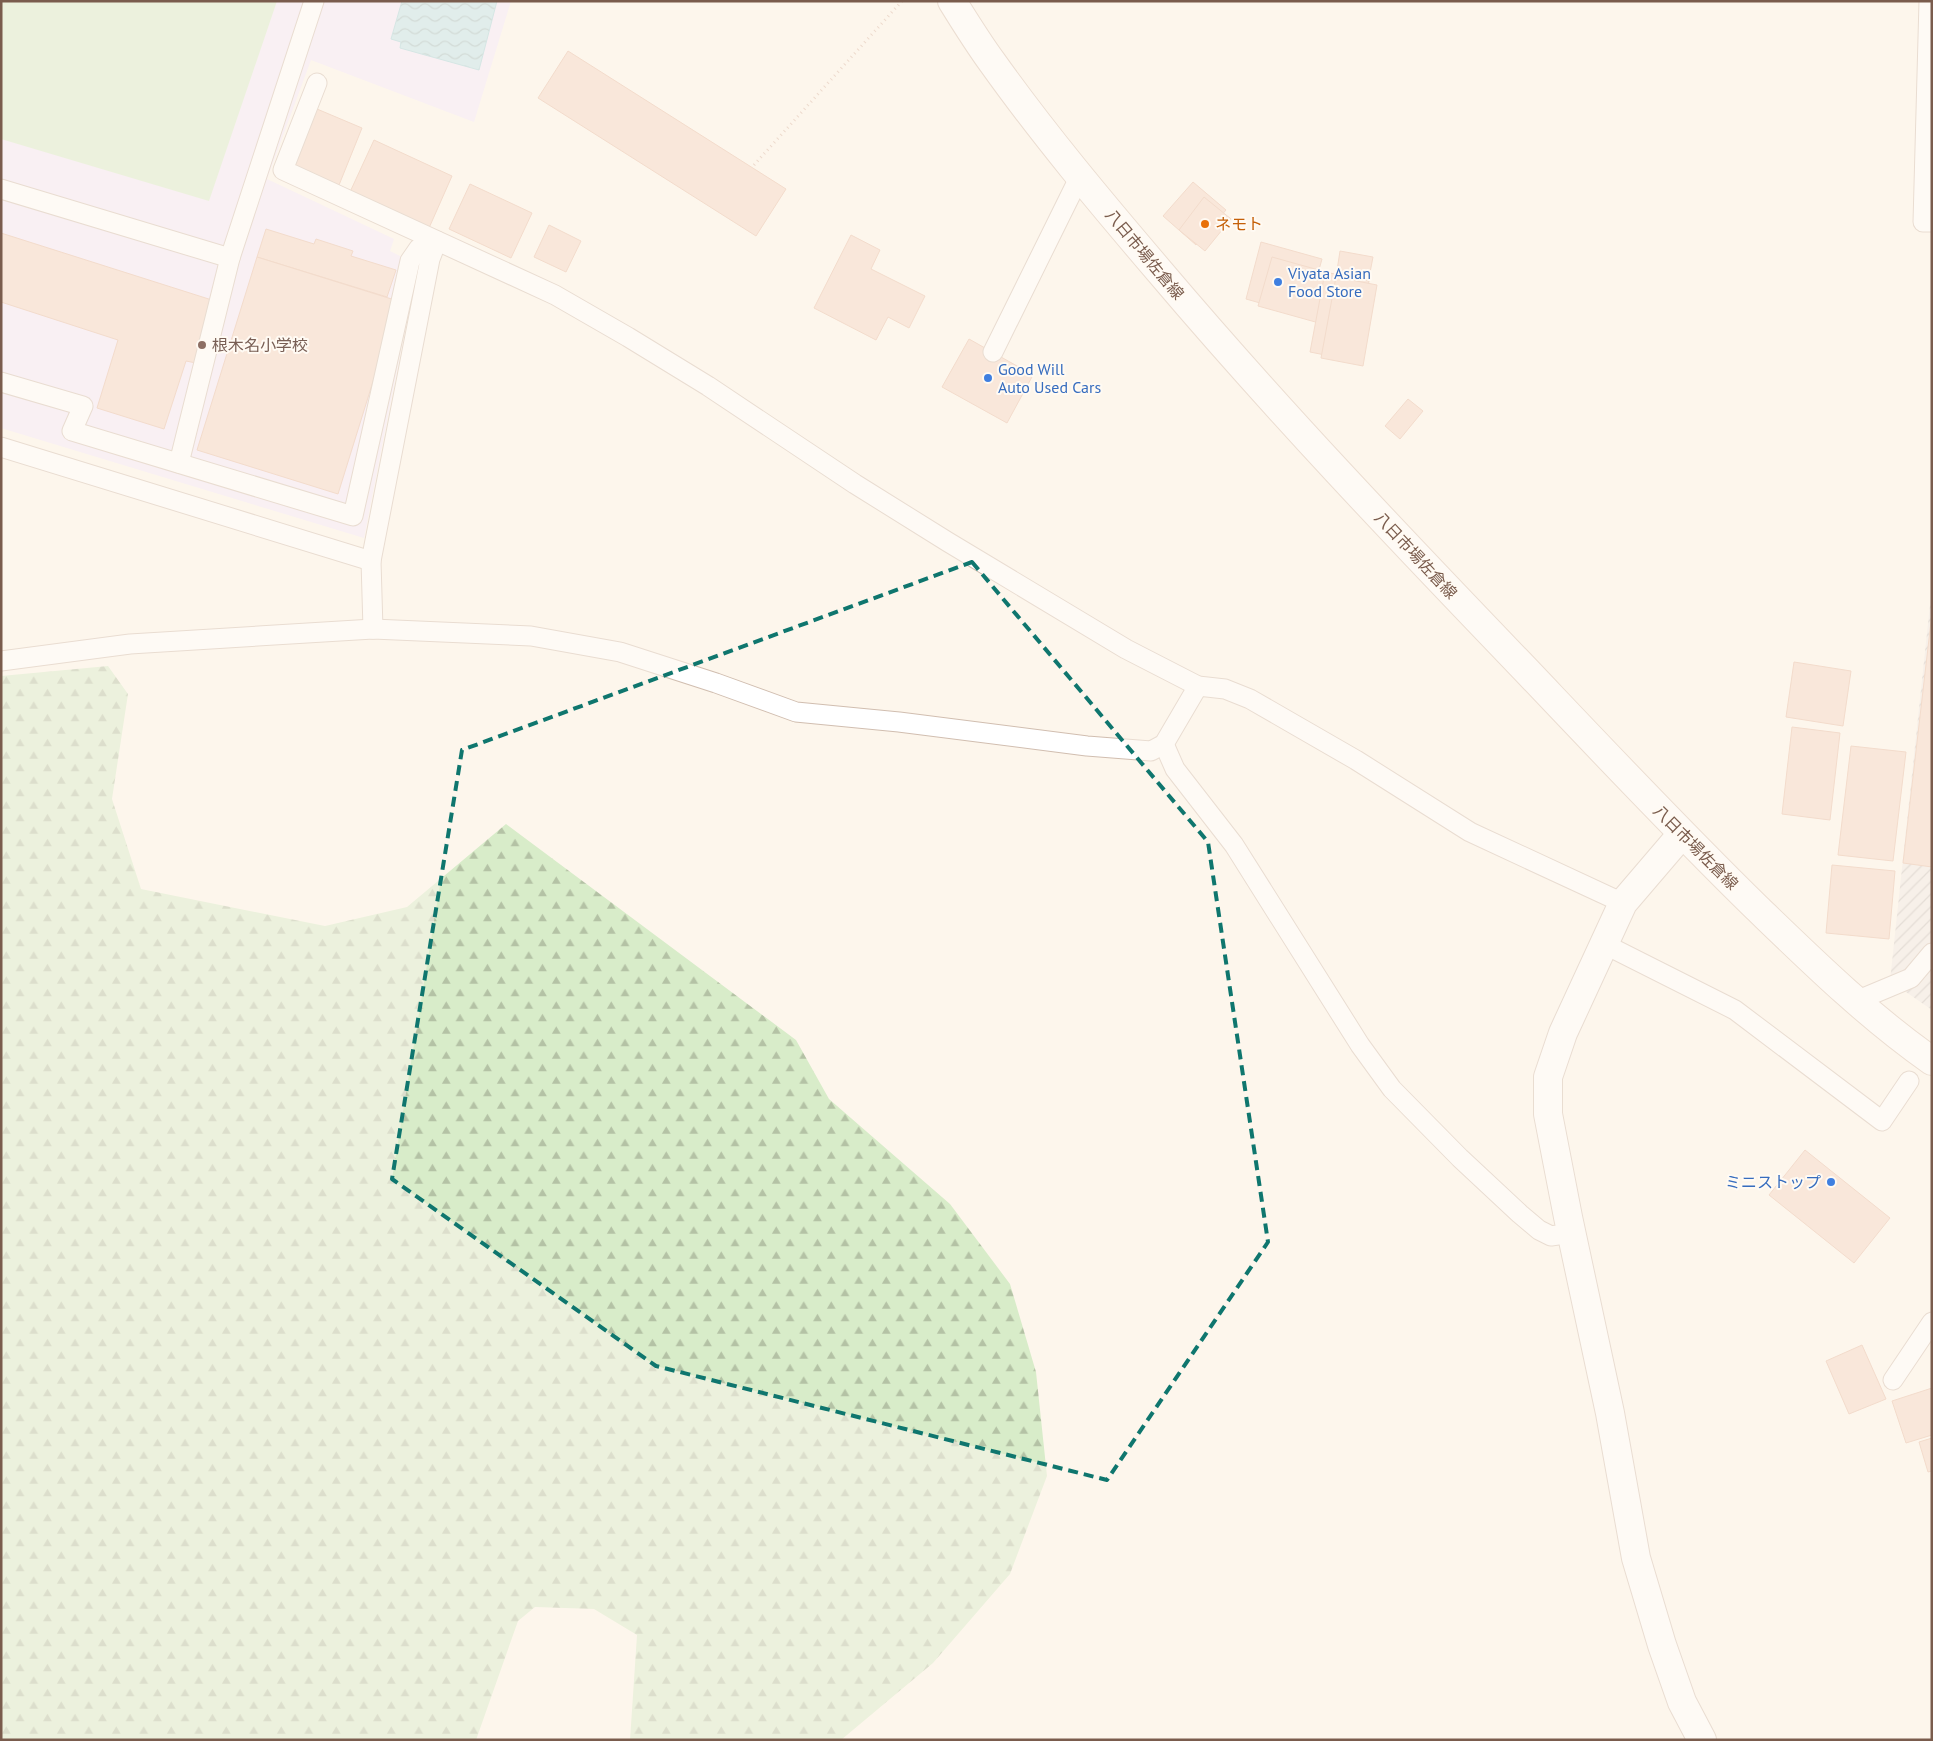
<svg xmlns="http://www.w3.org/2000/svg" width="1933" height="1741" font-family="'PT Sans','Noto Sans JP',sans-serif">
  <defs>
    <pattern id="industrial-furrows" width="10" height="10" patternUnits="userSpaceOnUse" patternTransform="scale(1.25)"><rect width="10" height="10" fill="#efe9e4"/><path d="M-1 1l2-2M0 10L10 0M9 11l2-2" fill="none" stroke="#c7c0bb"/></pattern>
    <pattern id="forest-firs" width="22" height="20" patternUnits="userSpaceOnUse" patternTransform="scale(1.25)"><rect width="22" height="20" fill="#d8ecc9"/><path d="M5 1l3.5 6h-7zM16 11l3.5 6h-7z" fill="#b4c2a5"/></pattern>
    <pattern id="water-waves" width="16" height="10" patternUnits="userSpaceOnUse" patternTransform="scale(1.25)"><rect width="16" height="10" fill="#bfe3e8"/><path d="M0 5q4-4 8 0t8 0" fill="none" stroke="#a0bbbe"/></pattern>
  </defs>
  <rect width="100%" height="100%" fill="#fdf6ec"/>
  <path fill="url(#industrial-furrows)" d="M1932 586V1010L1890 981Z"/>
  <path fill="#f3e8fa" d="M1 1H511L474 122 311 60 267 179 394 239 390 251 410 261 418 263 364 538 1 428Z"/>
  <path fill="url(#forest-firs)" d="M108 666 128 694 112 799 141 889 325 926 407 907 506 824 796 1040 829 1099 950 1204 1010 1284 1036 1372 1047 1476 1010 1574 933 1663 841 1740H630L637 1635 594 1609 535 1607 518 1621 476 1740H1V676Z"/>
  <path fill="#d8ecc9" d="M1 1H277L209 201 1 139Z"/>
  <path fill="url(#water-waves)" stroke="#a5d3da" d="M402 1H497L479 70 400 48 401 42 391 39Z"/>
  <g fill="#f3d5c3" stroke="#e6bba3">
    <path d="M568 51 786 189 756 236 538 98Z"/>
    <path d="M317 109 362 128 339 185 293 165Z"/>
    <path d="M374 140 452 176 429 228 350 192Z"/>
    <path d="M1193 182 1226 210 1196 245 1163 216Z"/>
    <path d="M470 184 532 213 511 258 449 229Z"/>
    <path d="M1204 197 1231 219 1205 251 1179 230Z"/>
    <path d="M549 225 581 241 566 272 534 257Z"/>
    <path d="M266 229 314 244 316 239 353 251 351 256 396 270 387 297 257 257Z"/>
    <path d="M1 233 215 301 196 363 186 361 164 429 97 408 118 340 1 302Z"/>
    <path d="M851 235 880 250 871 269 925 296 909 328 888 317 876 340 814 308Z"/>
    <path d="M1261 242 1322 259 1306 316 1246 299Z"/>
    <path d="M1340 251 1373 257 1368 283 1336 277Z"/>
    <path d="M257 257 398 301 338 494 197 450Z"/>
    <path d="M1272 257 1333 274 1319 323 1258 306Z"/>
    <path d="M1325 272 1369 281 1355 361 1310 352Z"/>
    <path d="M1336 277 1377 285 1363 366 1321 358Z"/>
    <path d="M969 339 1033 375 1007 423 942 387Z"/>
    <path d="M1408 399 1423 411 1400 439 1385 426Z"/>
    <path d="M1932 613V867L1903 863Z"/>
    <path d="M1794 662 1851 671 1843 726 1786 717Z"/>
    <path d="M1792 727 1840 733 1830 820 1782 814Z"/>
    <path d="M1851 746 1906 752 1893 861 1838 855Z"/>
    <path d="M1832 865 1895 871 1889 939 1826 933Z"/>
    <path d="M1805 1150 1890 1218 1854 1263 1769 1195Z"/>
    <path d="M1862 1345 1886 1399 1849 1414 1826 1361Z"/>
    <path d="M1932 1388V1435L1906 1443 1892 1401Z"/>
    <path d="M1932 1438V1471L1928 1472 1919 1442Z"/>
  </g>
  <g fill="none" stroke-linecap="round" stroke-linejoin="round">
    <defs>
      <g id="lane">
        <path d="M1929 1 1923 222H1932"/>
        <path d="M317 83 283 170 555 295 628 337 708 386 855 484 948 542 1126 649 1198 686 1225 689 1250 699 1356 760 1470 832 1623 903"/>
        <path d="M1 189 230 258"/>
        <path d="M993 352 1080 176"/>
        <path d="M1 382 83 406 72 431 353 516 410 261 419 248 437 241"/>
        <path d="M1 447 371 561"/>
        <path d="M179 463 230 258 314 1"/>
        <path d="M373 629 371 561 430 259 437 241"/>
        <path d="M1 661 130 644 373 629 531 636 620 652 716 683 796 712 899 722 1087 746 1151 751 1164 744 1198 686"/>
        <path d="M1164 744 1175 769 1234 845 1360 1045 1392 1089 1460 1158 1520 1214 1539 1230 1551 1236 1571 1233"/>
        <path d="M1604 944 1735 1010 1882 1121 1909 1081"/>
        <path d="M1856 1001 1911 978 1932 953"/>
        <path d="M1893 1380 1932 1322"/>
      </g>
      <path id="street" d="M1682 834 1623 903 1563 1033 1548 1077V1114L1568 1217 1610 1413 1636 1558 1662 1645 1682 1702 1702 1740"/>
      <path id="secondary" d="M952 1C965 22 978 43 992 62 1044 135 1102 204 1160 272 1276 409 1400 539 1524 668 1601 749 1677 830 1757 908 1813 962 1868 1016 1932 1061"/>
    </defs>
    <use href="#lane" stroke="#d1beb0" stroke-width="21"/>
    <use href="#street" stroke="#d1beb0" stroke-width="30"/>
    <use href="#secondary" stroke="#d6c0b0" stroke-width="30"/>
    <path stroke="#d9b8a5" stroke-width="3" stroke-dasharray="1 4" stroke-linecap="butt" d="M754 165 902 1"/>
    <use href="#lane" stroke="#fff" stroke-width="19"/>
    <use href="#street" stroke="#fff" stroke-width="28"/>
    <use href="#secondary" stroke="#fff" stroke-width="28"/>
  </g>
  <path d="M0 0H1933V1741H0ZM972 562 1208 842 1268 1242 1107 1480 656 1366 392 1179 462 750Z" fill="#fdf6ec" fill-opacity=".55" fill-rule="evenodd"/>
  <path fill="none" stroke="#0f766e" stroke-width="4" stroke-dasharray="10 6" stroke-linejoin="round" d="M972 562 1208 842 1268 1242 1107 1480 656 1366 392 1179 462 750Z"/>
  <circle fill="#e8710a" stroke="#fffaf3" stroke-width="2" cx="1205" cy="224" r="5"/>
  <g fill="#3f7fe0" stroke="#fffaf3" stroke-width="2">
    <circle cx="1278" cy="282" r="5"/>
    <circle cx="988" cy="378" r="5"/>
    <circle cx="1831" cy="1182" r="5"/>
  </g>
  <circle fill="#8d6e63" stroke="#fffaf3" stroke-width="2" cx="202" cy="345" r="5"/>
  <g text-anchor="middle" stroke-width="4" stroke-linejoin="round" paint-order="stroke">
    <g font-size="16" fill="#c56008" stroke="#fffaf3" text-anchor="start">
      <text x="1215" y="230">ネモト</text>
    </g>
    <g font-size="16" fill="#7a5c4d" stroke="#fffaf3">
      <text transform="translate(1145 254) rotate(50)" y="6">八日市場佐倉線</text>
      <text transform="translate(1416 555) rotate(47)" y="6">八日市場佐倉線</text>
      <text transform="translate(1696 847) rotate(45)" y="6">八日市場佐倉線</text>
    </g>
    <g font-size="16" fill="#366cbe" stroke="#fffaf3" text-anchor="start">
      <text x="1288" y="279">Viyata Asian<tspan x="1288" dy="18">Food Store</tspan></text>
      <text x="998" y="375">Good Will<tspan x="998" dy="18">Auto Used Cars</tspan></text>
      <text x="1821" y="1188" text-anchor="end">ミニストップ</text>
    </g>
    <g font-size="16" fill="#785e54" stroke="#fffaf3" text-anchor="start">
      <text x="212" y="351">根木名小学校</text>
    </g>
  </g>
  <rect width="1933" height="1741" fill="none" stroke="#7a5c4d" stroke-width="5"/>
</svg>
